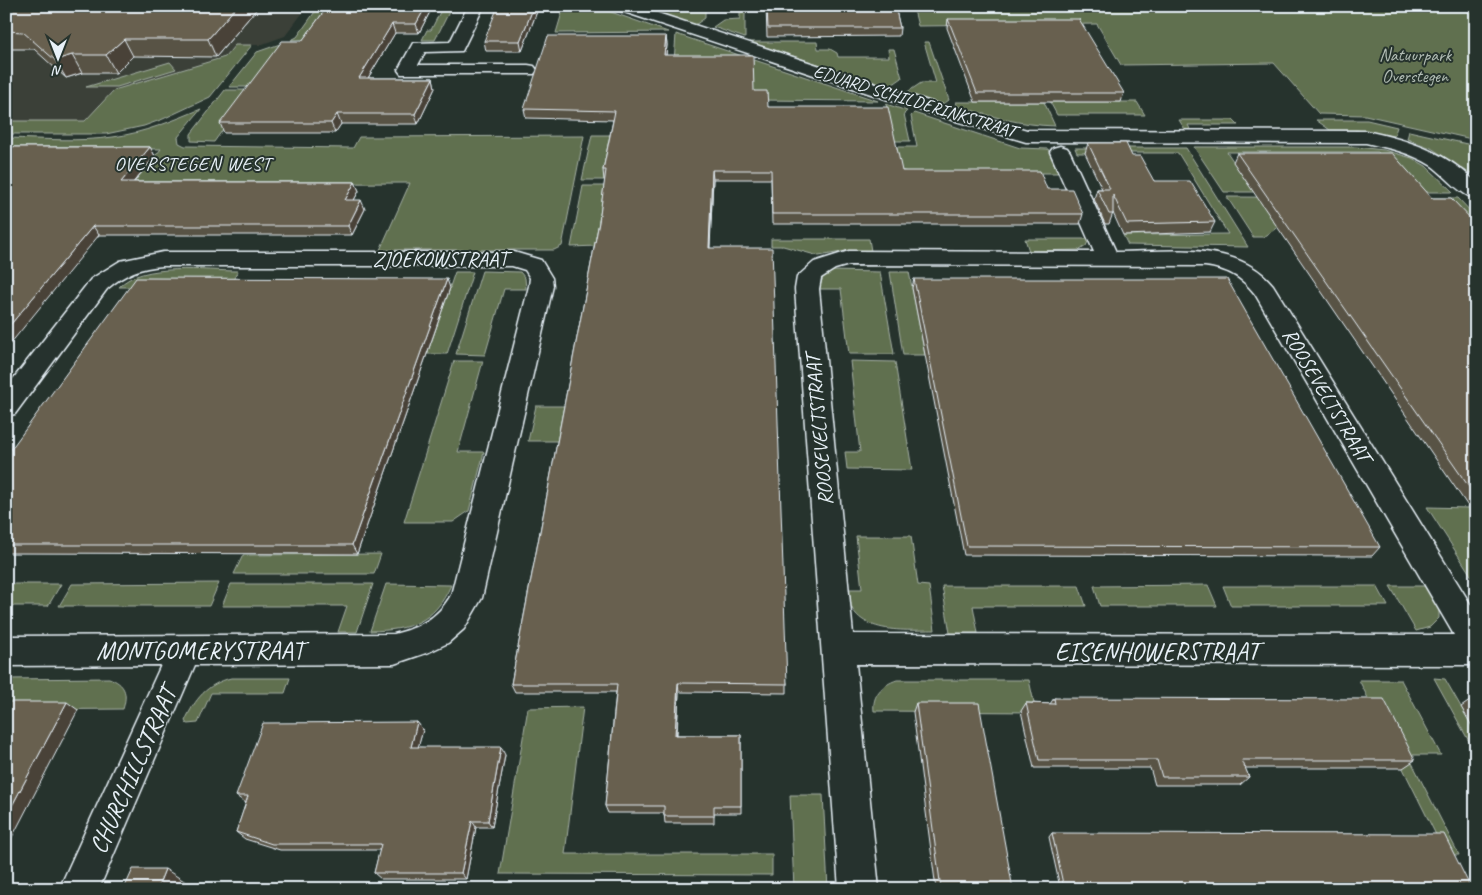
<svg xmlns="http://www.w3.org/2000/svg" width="1482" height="895" font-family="Caveat,sans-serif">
  <rect width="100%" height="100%" fill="#26332d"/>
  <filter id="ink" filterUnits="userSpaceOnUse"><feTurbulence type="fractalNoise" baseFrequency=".02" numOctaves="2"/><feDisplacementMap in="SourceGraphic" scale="10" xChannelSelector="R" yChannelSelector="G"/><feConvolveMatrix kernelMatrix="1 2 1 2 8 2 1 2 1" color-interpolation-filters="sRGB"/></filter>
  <g filter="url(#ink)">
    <path fill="#3a4038" d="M6 6H308L285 36 260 45H235L225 57 114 90 85 121H6Z"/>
    <g fill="#616f50" stroke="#a4b0a4">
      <path d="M319 6H452L435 40H422L427 30H431L443 6H338L315 39 291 40 297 37Z"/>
      <path d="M564 6H594L668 32 556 33Z"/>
      <path d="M639 6H705V18L695 25Z"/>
      <path d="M740 6H745V38L713 27 723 20 740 19Z"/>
      <path d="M913 6H1476V140L1365 115 1319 114 1274 63 1121 65 1097 24 918 26Z"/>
      <path d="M676 34 878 101 754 100 674 62Z"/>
      <path d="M750 42H817L818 49H830L837 53 838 57H889L888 49H894L902 78 889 87Z"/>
      <path d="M924 42H929L949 100 942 105 906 93 921 83H936Z"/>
      <path d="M283 43 253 87H229L257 52Z"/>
      <path d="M235 45H252L210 97 163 119 144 126 106 134H6V121H85L114 90 225 57Z"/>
      <path d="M170 62 176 69 117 87H86Z"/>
      <path d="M225 90H251L214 142 191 141V134Z"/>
      <path d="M956 102H1044L1055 126C1020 125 990 116 957 106Z"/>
      <path d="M1050 102H1137L1145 115H1057Z"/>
      <path d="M886 104 907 111 904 114 910 141H894Z"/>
      <path d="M201 109 178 137 179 143 185 146 353 148 359 137 584 136 562 246 554 250H380L410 183 132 184 161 149 11 148 6 153V140L9 138C43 139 79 142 113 137 144 133 172 121 201 109Z"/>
      <path d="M914 113 1020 148 1048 149 1058 173H763L762 147H917L911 116Z"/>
      <path d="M1179 120H1233L1238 125H1188L1191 131H1186Z"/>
      <path d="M1316 120H1367L1397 127 1394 136 1357 130H1330Z"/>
      <path d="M1409 131 1476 146V172L1469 173 1431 148 1407 139Z"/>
      <path d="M592 135H760L604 180H582Z"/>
      <path d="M1194 147H1356L1384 150 1412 158 1426 166 1453 192H1413L1378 152H1227L1254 192H1224Z"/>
      <path d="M1075 148H1186L1248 247 1128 245 1123 235 1228 234 1178 153H1077Z"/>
      <path d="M583 186H631L597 246 571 247Z"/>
      <path d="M1227 197 1458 198 1476 217V240L1279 226 1264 237H1253Z"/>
      <path d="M771 239H869L871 251H847L819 256 783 246H771Z"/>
      <path d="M1025 239H1089L1086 246 1080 250 1029 251Z"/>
      <path d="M238 271 229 287H119C141 262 207 271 238 271Z"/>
      <path d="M482 271 520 272 525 278 526 289H504L485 355 456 354Z"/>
      <path d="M829 271 880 272 894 354H849L841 289H819L823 277Z"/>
      <path d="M455 272H473L447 354H427Z"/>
      <path d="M890 272H909L925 355H903Z"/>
      <path d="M454 361H483L458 452H484L469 511 453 522H404Z"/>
      <path d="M850 361 895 362 912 470 847 469 845 452H860Z"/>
      <path d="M536 406H571L564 441H528Z"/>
      <path d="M1427 507 1469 508 1476 518V583Z"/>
      <path d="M856 536H911L918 585 929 586 935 630C901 630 851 636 846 589H862Z"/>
      <path d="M381 554 374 574H234L243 555Z"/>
      <path d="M219 583 209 606H59L72 584Z"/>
      <path d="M6 584H61L48 606H6Z"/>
      <path d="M231 584H373L357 632H338L347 606H222Z"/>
      <path d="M386 584 451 585C434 623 410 630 370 631Z"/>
      <path d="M1208 585 1217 606H1100L1094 586Z"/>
      <path d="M942 586H1079L1086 606H973L978 633H950Z"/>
      <path d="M1223 586H1377L1388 606H1231Z"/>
      <path d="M1390 586H1428L1439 605V618L1430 627 1416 631Z"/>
      <path d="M109 678C125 684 128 693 123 709L6 710V679Z"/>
      <path d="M231 678H290L285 693H211L198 723 187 724 185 721C195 699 207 684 231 678Z"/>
      <path d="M1434 678 1445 679 1476 733V754Z"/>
      <path d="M897 680H1029L1036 712 874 711C872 695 882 685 897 680Z"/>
      <path d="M1359 680H1401L1441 755H1408L1459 855H1446Z"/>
      <path d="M583 707 565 854H772V875L500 874 528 708Z"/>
      <path d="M790 795H823L828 889H794Z"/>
    </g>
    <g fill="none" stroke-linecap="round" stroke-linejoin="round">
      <defs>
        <g id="minor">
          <path d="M468 6H484L462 51 425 52 418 65H528L534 66 537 70 534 74H401L398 70 413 43 450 42Z"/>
          <path d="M612 6H636L928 101 1027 130 1366 131C1408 140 1444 151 1476 182V199C1460 195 1446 176 1432 166 1412 153 1389 148 1366 143L1026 142 916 109 615 9Z"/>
          <path d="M1060 146 1067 148 1070 152 1116 252C1169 252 1236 240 1273 285L1476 613V665L856 664 879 889H839L795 289 797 277 814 262 849 251 1094 252 1050 152 1053 148ZM849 265 1205 266C1227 269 1241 276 1255 294L1454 635 853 634 819 289 821 278 835 269Z"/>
          <path d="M163 252H514L541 260 552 278 553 286 482 598 464 629 448 643 429 652 394 664 195 665 99 889H59L161 665 6 666V636L394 634C419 628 438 618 451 595L529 286 530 278 525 270 512 266H163C141 267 124 274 107 289L15 414 6 416V388L91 279 120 261Z"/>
        </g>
      </defs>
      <use href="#minor" stroke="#e8f1f8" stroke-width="3"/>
      <use href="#minor" fill="#26332d" fill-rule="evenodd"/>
    </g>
    <g fill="#595345" stroke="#e8f1f8">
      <path d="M6 6H259L216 57 133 56 116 73H82L66 78 34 49H6Z"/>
      <path d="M328 6H433L419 33H395L368 78H433L435 88 418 124H341L335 133H224L220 123 302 41Z"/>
      <path d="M539 6 522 51H486L484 41Z"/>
      <path d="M766 6H895L900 28 899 36 767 37Z"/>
      <path d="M948 19 1124 93 1121 102H975L947 28Z"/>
      <path d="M666 36 667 45 666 55 754 91 768 107 902 171 1047 189 1083 214 1080 224H772L771 179H713L710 248 787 684V693L679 692 677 735H741V813H714V823H665L664 813H608L605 806 616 692H515L511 684 599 222 605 180H604L603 170 613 120 526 118 524 109Z"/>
      <path d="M1088 143 1132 156 1154 181 1215 222 1210 232 1123 235 1113 213 1109 224H1105L1094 199 1097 189H1102L1085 153Z"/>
      <path d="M6 147H150L155 156 134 182H355L359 191 354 200 365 209 352 235H99Z"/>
      <path d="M1237 153 1432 198 1476 224V518L1233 162Z"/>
      <path d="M914 279 1380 547 1372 556 964 555 912 288Z"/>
      <path d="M450 288 357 554 6 553V456Z"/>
      <path d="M1054 698 1415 760 1403 768H1245L1249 777 1240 785H1155L1150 768H1034L1021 711 1026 703 1050 704Z"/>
      <path d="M1474 698H1476V733L1461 707Z"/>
      <path d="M916 703 1013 889H936L913 712Z"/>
      <path d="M417 722 423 730 418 747 505 755 492 827H476L466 879H381L374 873 380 850H280L245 839 236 832 246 803 236 796Z"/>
      <path d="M1052 833 1470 886 1463 889 1060 887 1049 837Z"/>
    </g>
    <g fill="#484338" stroke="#e8f1f8">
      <path d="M237 6H259L216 57 208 39Z"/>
      <path d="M426 6H433L419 33 416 24Z"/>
      <path d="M534 6H539L522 51 520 41Z"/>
      <path d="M392 24 395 33 362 88 359 78Z"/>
      <path d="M666 36 667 45 665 64 664 55Z"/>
      <path d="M124 39 133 56 116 73 106 55Z"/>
      <path d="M72 55 82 73 66 78 55 60Z"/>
      <path d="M433 78 435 88 418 124 415 114Z"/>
      <path d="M337 114 341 124 335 133 331 123Z"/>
      <path d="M150 147 155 156 126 191 121 182Z"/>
      <path d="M712 170 713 179 709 257V248Z"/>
      <path d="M355 182 359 191 349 209 345 200Z"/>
      <path d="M361 200 365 209 352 235 348 226Z"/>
      <path d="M93 226 99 235 6 349V330Z"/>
      <path d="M447 279 450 288 357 554 352 545Z"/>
      <path d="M678 683 679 692 676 743 675 735Z"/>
      <path d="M67 702 78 710 6 849V817Z"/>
      <path d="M417 722 423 730 416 755 411 747Z"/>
      <path d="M501 747 505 755 492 827 488 821Z"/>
      <path d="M472 821 476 827 466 879 461 873Z"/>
      <path d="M165 869 189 884 187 889H157Z"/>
    </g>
    <g fill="#676050" stroke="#e8f1f8">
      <path d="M6 6H237L208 39H124L106 55H72L55 60 23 32 6 31Z"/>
      <path d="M328 6H426L416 24H392L359 78H433L415 114H337L331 123H220L282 41H302Z"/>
      <path d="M498 6H534L520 41H484Z"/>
      <path d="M767 6H895L900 28H768Z"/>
      <path d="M948 19H1079L1124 93H977Z"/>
      <path d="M548 36H666L664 55H753L754 91H767L768 107H888L902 171H1040L1047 189H1072L1083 214H772L771 170H712L709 248H772L787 684 678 683 675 735H741V806H714V816H664V806H605L617 684H511L599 222 606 170H603L615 111 524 109Z"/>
      <path d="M1088 143H1126L1132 156H1140L1154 181H1190L1215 222 1127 224 1113 195V214H1109L1097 189H1110Z"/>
      <path d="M6 147H150L121 182H355L345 200H361L348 226H93L6 330Z"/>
      <path d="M1237 153H1392L1432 198H1451L1476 224V497Z"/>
      <path d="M136 278 447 279 352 545H6V456Z"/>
      <path d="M914 279H1227L1380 547 967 546Z"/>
      <path d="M1054 698 1384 699 1415 760H1242L1249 777H1162L1157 760H1039L1026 703 1055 704Z"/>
      <path d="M6 702H67L6 817Z"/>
      <path d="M916 703H979L1013 889H941Z"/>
      <path d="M417 722 411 747H501L488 821H472L461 873H374L381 844H272L236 832 248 796H236L263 723Z"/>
      <path d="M1052 833 1444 834 1470 886 1063 884Z"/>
      <path d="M133 869H165L157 889H124Z"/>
      <rect x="472" y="888" width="270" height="1"/>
    </g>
  </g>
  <g text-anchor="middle" stroke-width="4" stroke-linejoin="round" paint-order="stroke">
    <g font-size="18" fill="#b2bdb5" stroke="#26332d">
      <text x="1415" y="61">Natuurpark<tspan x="1415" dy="21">Overstegen</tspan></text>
    </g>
    <g font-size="18" fill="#e8f1f8" stroke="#26332d">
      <text transform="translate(915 101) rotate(17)" y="6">EDUARD SCHILDERINKSTRAAT</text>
    </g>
    <g font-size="19" letter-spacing="1" fill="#e8f1f8" stroke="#26332d">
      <text x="193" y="170">OVERSTEGEN WEST</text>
    </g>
    <g font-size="21" fill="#e8f1f8" stroke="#26332d">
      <text x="440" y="266">ZJOEKOWSTRAAT</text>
      <text transform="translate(1327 395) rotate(59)" y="7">ROOSEVELTSTRAAT</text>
      <text transform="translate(819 430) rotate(-95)" y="7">ROOSEVELTSTRAAT</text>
    </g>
    <g font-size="25" fill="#e8f1f8" stroke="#26332d">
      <text x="200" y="659">MONTGOMERYSTRAAT</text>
      <text x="1157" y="660">EISENHOWERSTRAAT</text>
      <text transform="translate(132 770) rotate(-66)" y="9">CHURCHILLSTRAAT</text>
    </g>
  </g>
  <rect width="1482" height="895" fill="none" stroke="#26332d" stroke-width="25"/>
  <rect x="12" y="12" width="1457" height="870" fill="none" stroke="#e8f1f8" stroke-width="2" filter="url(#ink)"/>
  <g transform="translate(58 58) rotate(180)" stroke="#26332d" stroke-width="4" paint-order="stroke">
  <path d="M0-4L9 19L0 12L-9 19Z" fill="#e8f1f8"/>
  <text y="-8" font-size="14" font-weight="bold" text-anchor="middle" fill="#e8f1f8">N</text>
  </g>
</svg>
